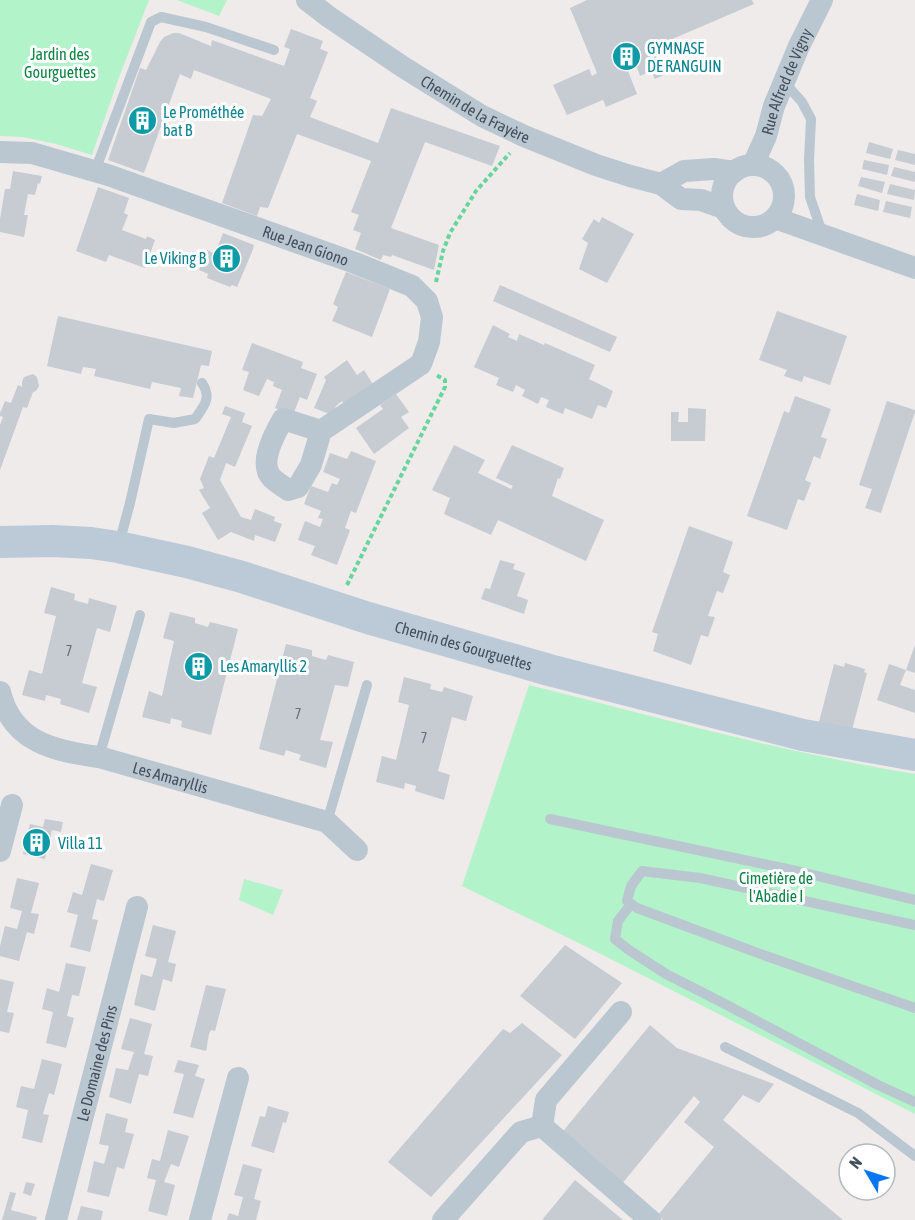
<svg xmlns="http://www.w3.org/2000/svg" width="915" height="1220" font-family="'Asap Condensed',sans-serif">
  <rect width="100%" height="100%" fill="#efebeb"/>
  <g fill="#b3f3c9">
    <path d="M0 0H149L118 80 92 155 56 144 23 137 0 136Z"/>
    <path d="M177 0H227L219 16Z"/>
    <path d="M529 685C657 717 785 753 915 774V1114L593 950 462 886Z"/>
    <path d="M244 879 283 890 273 915 239 900Z"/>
  </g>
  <g fill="#c7cbd2">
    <path d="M587 0H752L754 4 656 46 668 73 655 79 651 71 640 76 637 67 628 71 637 94 606 107 603 100 567 115 553 85 589 69 592 76 597 73 570 8Z"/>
    <path d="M291 29 323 41 320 49 328 52 310 98 317 101 310 117 378 143 391 108 500 146 492 166 425 142 391 228 439 245 434 270 392 255 391 257 383 255 381 260 355 249 361 233 353 230 359 215 351 212 371 161 297 134 268 208 260 207 257 216 222 203 253 115 262 116 271 99 194 70 191 79 180 74 144 173 108 160 140 68 146 70 160 42 164 37 173 33H179L211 46 212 40 284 66 290 49 284 47Z"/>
    <path d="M869 142 893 149 890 159 866 153Z"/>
    <path d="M898 150 915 154V165L895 160Z"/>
    <path d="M864 160 889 165 887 175 862 169Z"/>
    <path d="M894 167 915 172V182L891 176Z"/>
    <path d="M13 171 42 176 40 184 38 183 35 195 28 194 24 215H28L24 237 0 232V219L5 189H10Z"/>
    <path d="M861 177 885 182 882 193 858 186Z"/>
    <path d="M890 184 915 190 914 200 887 194Z"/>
    <path d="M98 187 129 198 124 213 128 215 122 230 146 239 147 236 155 240 145 268 109 255 106 262 76 251Z"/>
    <path d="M857 194 880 200 878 211 854 205Z"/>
    <path d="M886 201 912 207 910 218 883 212Z"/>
    <path d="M602 217 634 234 607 283 579 269 588 243 582 239 594 219 599 223Z"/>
    <path d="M223 233 254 245 252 252 237 287 232 285 230 287 207 278 208 274 199 270 207 250 215 254Z"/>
    <path d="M346 272 390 289 372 337 332 321 338 307 333 304Z"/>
    <path d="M500 285 617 337 610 352 493 301Z"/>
    <path d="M777 311 847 336 830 385 804 376 802 382 784 376 787 370 759 360Z"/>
    <path d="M58 316 212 351 209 366 201 365 193 398 179 396 181 388 152 382 150 389 94 376 96 369 83 367 81 374 47 366Z"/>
    <path d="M493 325 510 334 508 337 517 341 519 334 544 345 545 343 595 365 589 379 613 391 606 408 598 405 592 419 565 408 563 414 546 407 549 400 541 397 538 404 522 396 525 390 516 385 513 392 496 385 499 378 474 367Z"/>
    <path d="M252 343 303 362 301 368 317 374 307 400 300 397 293 415 275 408 282 390 273 386 274 382 267 379 259 396 243 390 249 372 242 370Z"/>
    <path d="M347 360 357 375 364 370 374 386 345 406 342 401 336 406 332 415 314 408 326 380 324 377Z"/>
    <path d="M33 374 37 377 39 386 36 391 33 392 27 408 23 407 0 470V425L3 417 0 416V413L5 401 11 403 18 385 22 387V382L24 377Z"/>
    <path d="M396 394 409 412 401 417 409 428 374 454 356 428 383 409 380 405Z"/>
    <path d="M795 396 831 409 821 437 827 439 820 459 814 456 805 480 811 483 804 501 798 499 787 530 747 516 784 411 789 413Z"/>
    <path d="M887 401 915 410V412L881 513 865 508 872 489 859 485Z"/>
    <path d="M225 406 245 413 242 422 252 426 235 467 226 463 220 480 241 517 251 520 255 509 275 517 274 521 282 524 275 542 255 535 254 541 231 532 218 540 202 513 210 508 199 490 204 488 200 479 209 456 214 458 231 417 222 414Z"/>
    <path d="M688 408 706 409 705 441H671V412H679L678 422H688Z"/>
    <path d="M454 445 485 460 478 473 511 489 513 486 496 478 512 445 564 468 560 479 558 478 552 496 604 520 586 561 498 520 491 535 444 514 450 498 432 490Z"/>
    <path d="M351 451 376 461 356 513 351 511 345 528 350 530 337 565 311 555 315 546 298 540 305 521 320 527 323 519 318 518 321 511 304 504 311 486 328 492 332 483 337 485 340 479 323 472 330 453 347 459Z"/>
    <path d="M689 526 733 542 723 572 730 575 723 593 717 591 708 616 715 617 708 637 701 635 691 665 653 651 658 634 652 632Z"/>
    <path d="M500 560 515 564 513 569 525 573 517 596 528 600 524 614 481 599 485 588 490 589Z"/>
    <path d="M51 587 75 594 74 600 88 604 89 598 117 606 110 632 97 628 82 683 97 687 89 713 60 704 61 699 46 695 45 701 22 695 29 670 42 674 56 616 44 613Z"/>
    <path d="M170 612 195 618V623L208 627 210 622 238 629 211 735 181 727 182 721 171 718 170 724 142 717 149 691 162 696 174 641 163 638Z"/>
    <path d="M286 644 312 650V656L326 660 328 655 354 662 348 687 335 685 320 740 333 742 326 768 299 760 301 755 286 750 284 756 259 749Z"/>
    <path d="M915 645V673L906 670Z"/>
    <path d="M845 663 865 669 864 672 867 673 852 730 819 722 834 664 844 667Z"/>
    <path d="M889 664 906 670 900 685 915 690V713L877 700Z"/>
    <path d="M404 677 431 684 430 689 442 692 444 687 473 696 466 721 452 717 438 771 450 775 444 800 415 791 416 786 405 783 404 789 376 782 382 756 396 760 409 705 398 702Z"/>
    <path d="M45 819 63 822 61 832 52 830 45 859 23 854 30 824 43 827Z"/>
    <path d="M91 864 113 870 104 901 97 899 92 919 98 920 90 952 70 947 78 915 67 912 73 892 82 895Z"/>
    <path d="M17 878 39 883 31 913 39 914 34 934 27 932 19 961 0 956V946L5 926 17 929 22 911 10 908Z"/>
    <path d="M153 925 176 931 168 962 176 964 172 982 163 979 155 1011 134 1005 141 974 152 977 157 959 145 956Z"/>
    <path d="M565 945 622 983 575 1039 520 996Z"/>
    <path d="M66 963 86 967 79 996 72 995 67 1016 74 1018 66 1048 46 1043 53 1012 42 1009 47 988 59 992Z"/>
    <path d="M0 979 14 982 7 1012 14 1013 9 1033 0 1031Z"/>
    <path d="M206 985 226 989 215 1031 211 1030 209 1034 206 1051 190 1047Z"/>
    <path d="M130 1018 152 1024 144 1054 153 1056 148 1076 139 1074 131 1104 109 1097 116 1068 128 1070 134 1052 121 1049Z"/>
    <path d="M522 1023 562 1055 431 1197 388 1162 503 1029 510 1033Z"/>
    <path d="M650 1025 677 1048 774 1084 759 1103 743 1095 723 1120 843 1220H663L658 1215 714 1147 684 1122 700 1102 694 1096 621 1185 560 1135Z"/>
    <path d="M42 1059 62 1064 54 1095 49 1093 43 1114 49 1115 42 1143 22 1138 28 1110 16 1107 21 1086 34 1089Z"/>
    <path d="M178 1060 199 1065 195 1076 205 1079 193 1118 173 1113 184 1074 174 1072Z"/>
    <path d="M268 1106 289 1112 286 1123 283 1122 274 1153 251 1146 260 1116 265 1117Z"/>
    <path d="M106 1113 128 1119 125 1132 134 1134 124 1169 117 1167 109 1197 87 1192 94 1161 104 1164 109 1146 99 1144Z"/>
    <path d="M168 1130 189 1136 179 1167 171 1164 164 1182 175 1185 167 1216 148 1211 156 1180 147 1178 152 1159 160 1161Z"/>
    <path d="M243 1164 262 1169 254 1199 261 1201 256 1220H227L229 1213 238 1216 243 1197 234 1195Z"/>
    <path d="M575 1180 623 1220H542Z"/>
    <path d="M26 1182 35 1184 31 1196 23 1193Z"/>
    <path d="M10 1192 16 1193 11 1210 37 1217 36 1220H2Z"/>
    <path d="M81 1206 103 1211 101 1220H77Z"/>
  </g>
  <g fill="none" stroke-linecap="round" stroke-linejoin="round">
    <g stroke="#68d59b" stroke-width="4" stroke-dasharray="4.5 3" stroke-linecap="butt">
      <path d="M436 282 443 251 450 233 476 191 510 153"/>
      <path d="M347 585 445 387V380L436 375"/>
    </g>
    <g stroke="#bac7d0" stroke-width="10">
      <path d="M784 82 802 102 811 119 809 160 810 197 823 235"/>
      <path d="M95 171 151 22 161 17 206 27 274 50"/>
      <path d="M119 544 130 503 149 419 174 423 195 419C204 406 212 398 202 383"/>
      <path d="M99 757 140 615"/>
      <path d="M550 819 797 871 915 900"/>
      <path d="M327 822 367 685"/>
      <path d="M631 904 618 921 615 939 629 950 666 974 723 1003 878 1085 915 1102"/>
      <path d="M915 925 700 878 642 871 631 886 627 901 637 908 766 956 915 1008"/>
      <path d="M725 1047 858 1113 915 1156"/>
    </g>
    <g stroke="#bac7d0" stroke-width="22">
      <path id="s1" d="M307 0 329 17 403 67 482 116 524 136 596 165 630 176 661 184 681 199 701 200 724 208"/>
      <path id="s2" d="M0 152 32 153 108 175 355 263 412 286 427 301 432 317 429 342 421 364 321 431 311 465 298 487 288 490C283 486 276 482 272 478 258 464 275 433 283 419L321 431"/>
      <circle cx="753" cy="196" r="31"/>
      <path id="s3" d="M753 165 766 136 774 106 799 46 822 0"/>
      <path d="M661 184 684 171 714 169 734 172"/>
      <path d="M775 218 915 268"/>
      <path id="s4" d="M0 692C12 742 54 751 99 757L327 822 357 850"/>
      <path d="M0 851 12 805"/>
      <path d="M542 1126 546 1100 621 1012"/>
      <path id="s5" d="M56 1220 137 907"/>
      <path d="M200 1220 238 1078"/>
      <path d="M443 1220 521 1132 542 1126 650 1220"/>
    </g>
    <path stroke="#bccad8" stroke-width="32" id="s6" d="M0 542 53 541 91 543 118 547 187 562 242 577 368 618 549 670 803 735 915 755"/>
  </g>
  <defs>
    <symbol id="building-disc" viewBox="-11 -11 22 22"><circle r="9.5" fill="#0f9aa8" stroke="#fff"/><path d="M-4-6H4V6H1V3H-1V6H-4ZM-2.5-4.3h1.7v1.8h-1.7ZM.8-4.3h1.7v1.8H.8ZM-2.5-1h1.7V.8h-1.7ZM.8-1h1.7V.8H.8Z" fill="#fff"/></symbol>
  </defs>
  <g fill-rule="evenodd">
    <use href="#building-disc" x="610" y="40" width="33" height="33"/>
    <use href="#building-disc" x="126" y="104" width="33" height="33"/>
    <use href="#building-disc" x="210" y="242" width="33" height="33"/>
    <use href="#building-disc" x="182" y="650" width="33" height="33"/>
    <use href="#building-disc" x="20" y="826" width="33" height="33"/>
  </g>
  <g text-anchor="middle" stroke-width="6" stroke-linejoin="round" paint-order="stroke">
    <g font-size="14" fill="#636f79">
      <text x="69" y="656">7</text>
      <text x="298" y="719">7</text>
      <text x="424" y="743">7</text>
    </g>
    <g font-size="16" fill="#0d838f" stroke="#fff" text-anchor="start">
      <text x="647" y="54">GYMNASE<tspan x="647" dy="18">DE RANGUIN</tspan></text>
      <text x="163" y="118">Le Prométhée<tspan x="163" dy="18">bat B</tspan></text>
      <text x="206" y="264" text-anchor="end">Le Viking B</text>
      <text x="220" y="672">Les Amaryllis 2</text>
      <text x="58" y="849">Villa 11</text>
    </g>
    <g font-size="16" fill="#0c8343" stroke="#fff">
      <text x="60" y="60">Jardin des<tspan x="60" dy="18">Gourguettes</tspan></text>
      <text x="776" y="884">Cimetière de<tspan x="776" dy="18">l'Abadie I</tspan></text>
    </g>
    <g font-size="16" fill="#42505b" stroke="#fff">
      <text dy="6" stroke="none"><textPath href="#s3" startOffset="90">Rue Alfred de Vigny</textPath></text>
      <text dy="6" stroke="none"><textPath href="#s1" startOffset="201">Chemin de la Frayère</textPath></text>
      <text dy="6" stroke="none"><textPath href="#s2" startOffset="321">Rue Jean Giono</textPath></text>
      <text dy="6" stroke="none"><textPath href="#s6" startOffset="478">Chemin des Gourguettes</textPath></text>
      <text dy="6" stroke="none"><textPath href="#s4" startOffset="202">Les Amaryllis</textPath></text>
      <text dy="6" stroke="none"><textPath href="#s5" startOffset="162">Le Domaine des Pins</textPath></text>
    </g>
  </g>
  <g transform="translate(867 1172) rotate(309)"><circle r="28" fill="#ffffff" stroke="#b3b9bd" stroke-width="1.5"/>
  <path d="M0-4.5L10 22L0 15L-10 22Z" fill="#0575f0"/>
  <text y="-9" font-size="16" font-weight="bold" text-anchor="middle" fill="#42505b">N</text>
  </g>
</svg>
